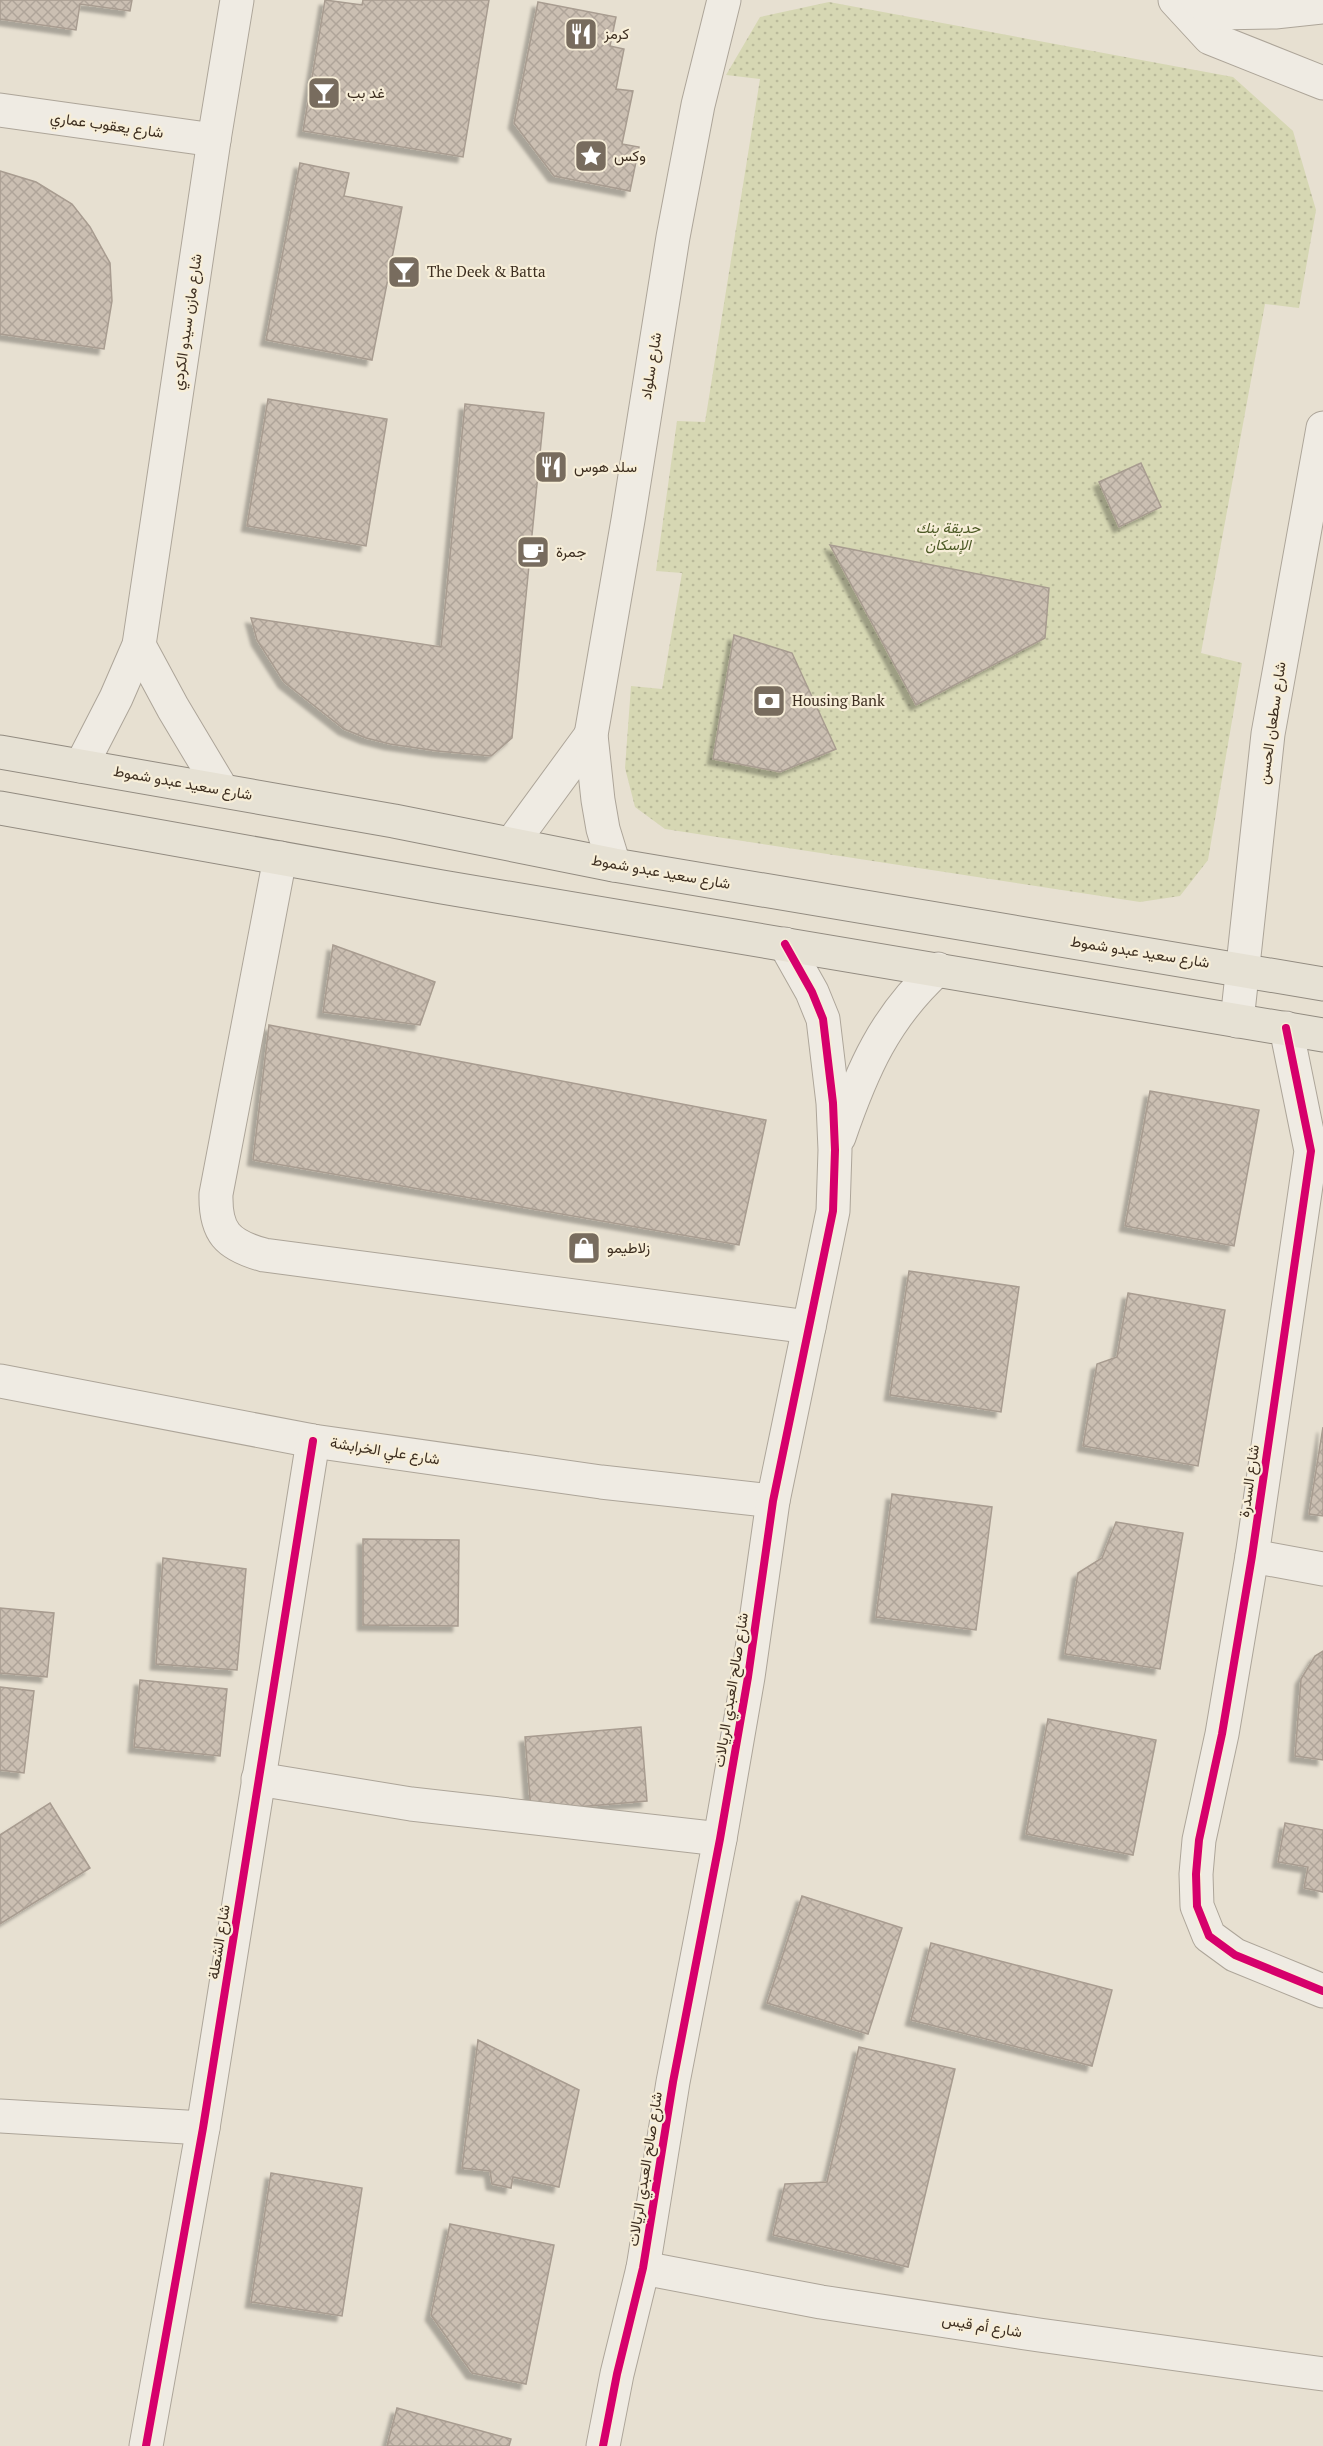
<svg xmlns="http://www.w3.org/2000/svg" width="1323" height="2446" font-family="'PT Serif',Vazirmatn,serif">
  <defs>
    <pattern id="park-dots" width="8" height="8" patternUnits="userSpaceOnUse" patternTransform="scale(1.5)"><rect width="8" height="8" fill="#d6d7b3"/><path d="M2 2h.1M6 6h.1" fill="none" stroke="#b9b99a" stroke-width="1.8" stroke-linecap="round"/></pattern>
    <pattern id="building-cross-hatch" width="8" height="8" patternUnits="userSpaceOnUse" patternTransform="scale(1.5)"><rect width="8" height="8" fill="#cbbfb2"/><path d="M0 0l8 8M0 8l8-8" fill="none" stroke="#afa499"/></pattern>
    <filter id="shadow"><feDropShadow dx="-5.5" dy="5.5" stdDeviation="1.5" flood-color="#0004"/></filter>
  </defs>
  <rect width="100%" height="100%" fill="#e7e0d1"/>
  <path fill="url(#park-dots)" d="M829 2 1233 77 1293 131 1316 210 1299 308 1265 304 1201 653 1242 663 1208 860 1180 896 1140 902 665 829 635 807 625 768 631 686 662 689 682 573 656 571 677 421 705 422 760 79 726 75 760 17Z"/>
  <g fill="url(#building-cross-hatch)" stroke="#a89c90" stroke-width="1.5" filter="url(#shadow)">
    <path d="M0 0H132L130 11 80 4 76 30 0 19Z"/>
    <path d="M325 0 362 5 363 0H489L463 157 303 131Z"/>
    <path d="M538 2 616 17 610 46 624 49 616 89 633 91 622 144 639 147 630 191 554 176 514 123Z"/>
    <path d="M300 163 349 173 344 196 402 207 372 360 266 340Z"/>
    <path d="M0 171 36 182 72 204 90 227 110 263 112 301 104 349 0 334Z"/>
    <path d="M268 399 387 419 366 546 247 526Z"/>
    <path d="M465 404 544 413 512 738 491 756 437 751 390 744 366 738 344 729 284 682 257 640 251 618 441 647Z"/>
    <path d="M1141 463 1161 507 1119 527 1099 482Z"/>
    <path d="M830 545 1049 588 1045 638 916 705Z"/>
    <path d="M734 635 792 653 836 749 780 772 713 759Z"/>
    <path d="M333 945 435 982 420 1025 323 1012Z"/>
    <path d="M269 1025 766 1120 739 1245 253 1160Z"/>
    <path d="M1150 1091 1259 1110 1234 1246 1125 1226Z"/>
    <path d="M909 1271 1019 1287 1001 1412 890 1395Z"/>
    <path d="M1128 1293 1225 1310 1198 1466 1083 1446 1097 1364 1117 1357Z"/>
    <path d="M1323 1427V1516L1309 1514Z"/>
    <path d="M892 1494 992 1507 976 1630 876 1617Z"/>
    <path d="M1116 1522 1183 1533 1160 1669 1065 1654 1078 1573 1102 1558Z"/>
    <path d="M363 1539 459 1540 458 1626 363 1625Z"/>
    <path d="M163 1558 246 1569 237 1670 156 1664Z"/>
    <path d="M0 1608 54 1613 47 1677 0 1673Z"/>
    <path d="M1323 1651V1760L1295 1756 1301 1679 1315 1656Z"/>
    <path d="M140 1680 227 1689 220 1756 134 1747Z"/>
    <path d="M0 1687 34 1691 24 1773 0 1770Z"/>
    <path d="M1048 1719 1156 1740 1133 1855 1026 1834Z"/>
    <path d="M641 1727 647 1801 531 1811 525 1737Z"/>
    <path d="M50 1803 90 1868 0 1924V1835Z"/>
    <path d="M1285 1823 1323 1830V1892L1304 1888 1308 1867 1278 1862Z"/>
    <path d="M802 1896 902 1928 868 2034 767 2003Z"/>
    <path d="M931 1943 1112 1990 1092 2066 911 2020Z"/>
    <path d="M478 2040 579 2090 559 2187 513 2177 511 2188 492 2184 490 2171 462 2168Z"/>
    <path d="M859 2047 955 2069 908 2267 773 2235 785 2184 827 2182Z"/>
    <path d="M271 2173 362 2188 342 2316 251 2302Z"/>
    <path d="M450 2224 554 2245 526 2384 472 2373 431 2315Z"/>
    <path d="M397 2408 511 2439 509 2446H387Z"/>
  </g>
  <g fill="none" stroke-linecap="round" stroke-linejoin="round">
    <defs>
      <g id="minor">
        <path d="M1175 0 1210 38 1323 83"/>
        <path d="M1198 0 1216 13 1275 12 1323 7"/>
        <path d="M0 110 214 140"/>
        <path d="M139 645 173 708 222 790"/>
        <path d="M81 766 116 698 139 645 214 140 237 0"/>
        <path d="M512 843 591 735"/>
        <path d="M280 858 216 1194C215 1232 227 1245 264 1255L809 1327"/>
        <path d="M614 865 603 829 598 800 591 735 628 520 673 237 698 105 724 0"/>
        <path d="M1237 1021 1268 734 1323 428"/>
        <path d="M1286 1028 1311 1151 1252 1556 1222 1734 1199 1840 1196 1874 1197 1906 1209 1936 1235 1955 1323 1991"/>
        <path d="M839 1137C862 1070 885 1017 938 969"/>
        <path d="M0 1381 313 1441 601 1482 773 1501"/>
        <path d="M1252 1556 1323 1569"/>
        <path d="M258 1779 411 1804 720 1839"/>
        <path d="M0 2116 203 2128"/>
        <path d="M643 2268 821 2302 1039 2335 1323 2374"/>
        <path d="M146 2446 203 2128 313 1441"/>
        <path d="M603 2446 617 2374 643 2268 673 2082 720 1839 748 1677 773 1501 833 1211 835 1150 833 1103 823 1019 812 992 785 944"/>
      </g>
      <g id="major">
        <path d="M0 752 394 821 614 865 1323 984"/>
        <path d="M0 808 442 887 1323 1035"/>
      </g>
    </defs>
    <use href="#minor" stroke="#ada599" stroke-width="35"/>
    <use href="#major" stroke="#928b80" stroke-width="35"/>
    <use href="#minor" stroke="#efebe3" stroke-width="33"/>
    <use href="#major" stroke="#e6e1d4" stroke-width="33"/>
    <defs>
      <g id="cycleway">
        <path d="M1286 1028 1311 1151 1252 1556 1222 1734 1199 1840 1196 1874 1197 1906 1209 1936 1235 1955 1323 1991"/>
        <path d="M146 2446 203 2128 313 1441"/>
        <path d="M603 2446 617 2374 643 2268 673 2082 720 1839 748 1677 773 1501 833 1211 835 1150 833 1103 823 1019 812 992 785 944"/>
      </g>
    </defs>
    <use href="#cycleway" stroke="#f7eed8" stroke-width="11"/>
    <use href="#cycleway" stroke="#d6006c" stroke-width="8"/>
  </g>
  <defs>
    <symbol id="restaurant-square" viewBox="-11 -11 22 22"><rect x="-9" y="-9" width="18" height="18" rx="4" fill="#786c5e" stroke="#f7eed8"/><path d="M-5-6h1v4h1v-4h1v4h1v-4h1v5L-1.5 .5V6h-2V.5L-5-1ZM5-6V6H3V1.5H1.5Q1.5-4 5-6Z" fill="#fff"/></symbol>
    <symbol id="bar-square" viewBox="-11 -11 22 22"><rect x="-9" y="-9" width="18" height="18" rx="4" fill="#786c5e" stroke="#f7eed8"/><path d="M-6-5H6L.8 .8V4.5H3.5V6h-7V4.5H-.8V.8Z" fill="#fff"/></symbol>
    <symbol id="sight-square" viewBox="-11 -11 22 22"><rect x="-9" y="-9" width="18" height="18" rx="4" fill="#786c5e" stroke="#f7eed8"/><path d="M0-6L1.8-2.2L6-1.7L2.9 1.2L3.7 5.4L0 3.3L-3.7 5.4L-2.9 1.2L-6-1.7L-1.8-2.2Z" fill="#fff"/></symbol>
    <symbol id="cafe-square" viewBox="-11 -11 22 22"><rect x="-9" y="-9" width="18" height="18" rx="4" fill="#786c5e" stroke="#f7eed8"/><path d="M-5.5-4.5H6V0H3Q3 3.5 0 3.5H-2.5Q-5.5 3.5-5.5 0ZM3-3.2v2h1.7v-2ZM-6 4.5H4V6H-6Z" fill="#fff"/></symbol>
    <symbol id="bank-square" viewBox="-11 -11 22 22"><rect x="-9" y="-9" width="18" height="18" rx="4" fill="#786c5e" stroke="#f7eed8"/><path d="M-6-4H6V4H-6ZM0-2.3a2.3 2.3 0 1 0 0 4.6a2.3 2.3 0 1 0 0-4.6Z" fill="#fff"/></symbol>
    <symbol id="shop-square" viewBox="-11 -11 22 22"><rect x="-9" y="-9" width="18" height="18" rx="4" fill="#786c5e" stroke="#f7eed8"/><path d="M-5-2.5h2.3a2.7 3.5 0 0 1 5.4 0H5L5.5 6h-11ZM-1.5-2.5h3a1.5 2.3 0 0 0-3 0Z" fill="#fff"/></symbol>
  </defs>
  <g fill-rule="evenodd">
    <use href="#restaurant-square" x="562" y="15" width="38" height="38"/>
    <use href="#bar-square" x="305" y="74" width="38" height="38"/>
    <use href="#sight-square" x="572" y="137" width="38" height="38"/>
    <use href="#bar-square" x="385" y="253" width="38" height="38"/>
    <use href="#restaurant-square" x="532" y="448" width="38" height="38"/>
    <use href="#cafe-square" x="514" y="533" width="38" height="38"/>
    <use href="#bank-square" x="750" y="682" width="38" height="38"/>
    <use href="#shop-square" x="565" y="1229" width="38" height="38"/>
  </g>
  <g text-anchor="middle" stroke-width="4.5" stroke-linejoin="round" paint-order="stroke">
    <g font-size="15" fill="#3d2e20" stroke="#f7eed8" text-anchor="start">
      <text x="604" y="39">كرمز</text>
      <text x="347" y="98">غد بب</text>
      <text x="614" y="161">وكس</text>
      <text x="427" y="277">The Deek &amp; Batta</text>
      <text x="574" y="472">سلد هوس</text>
      <text x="556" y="557">جمرة</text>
      <text x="792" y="706">Housing Bank</text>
      <text x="607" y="1253">زلاطيمو</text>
    </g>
    <g font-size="15" fill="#3d2e20" stroke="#f7eed8">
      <text transform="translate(107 125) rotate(8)" y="5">شارع يعقوب عماري</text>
      <text transform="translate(187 322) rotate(-82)" y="5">شارع مازن سيدو الكردي</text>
      <text transform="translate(651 366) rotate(-81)" y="5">شارع سلواد</text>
      <text transform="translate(1272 723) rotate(-82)" y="5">شارع سطعان الحسن</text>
      <text transform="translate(183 783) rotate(10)" y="5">شارع سعيد عبدو شموط</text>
      <text transform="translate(661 872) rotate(10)" y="5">شارع سعيد عبدو شموط</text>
      <text transform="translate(1140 952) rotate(9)" y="5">شارع سعيد عبدو شموط</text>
      <text transform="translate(385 1451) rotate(9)" y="5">شارع علي الخرابشة</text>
      <text transform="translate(1249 1481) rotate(-82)" y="5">شارع السدرة</text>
      <text transform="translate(731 1690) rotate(-81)" y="5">شارع صالح العبدي الريالات</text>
      <text transform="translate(219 1942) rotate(-81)" y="5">شارع الشعلة</text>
      <text transform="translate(645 2169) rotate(-81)" y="5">شارع صالح العبدي الريالات</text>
      <text transform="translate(982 2326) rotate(9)" y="5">شارع أم قيس</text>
    </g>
    <g font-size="15" font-style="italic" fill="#4d5a26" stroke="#f7eed8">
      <text x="948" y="533">حديقة بنك<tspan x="948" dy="17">الإسكان</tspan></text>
    </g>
  </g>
</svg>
